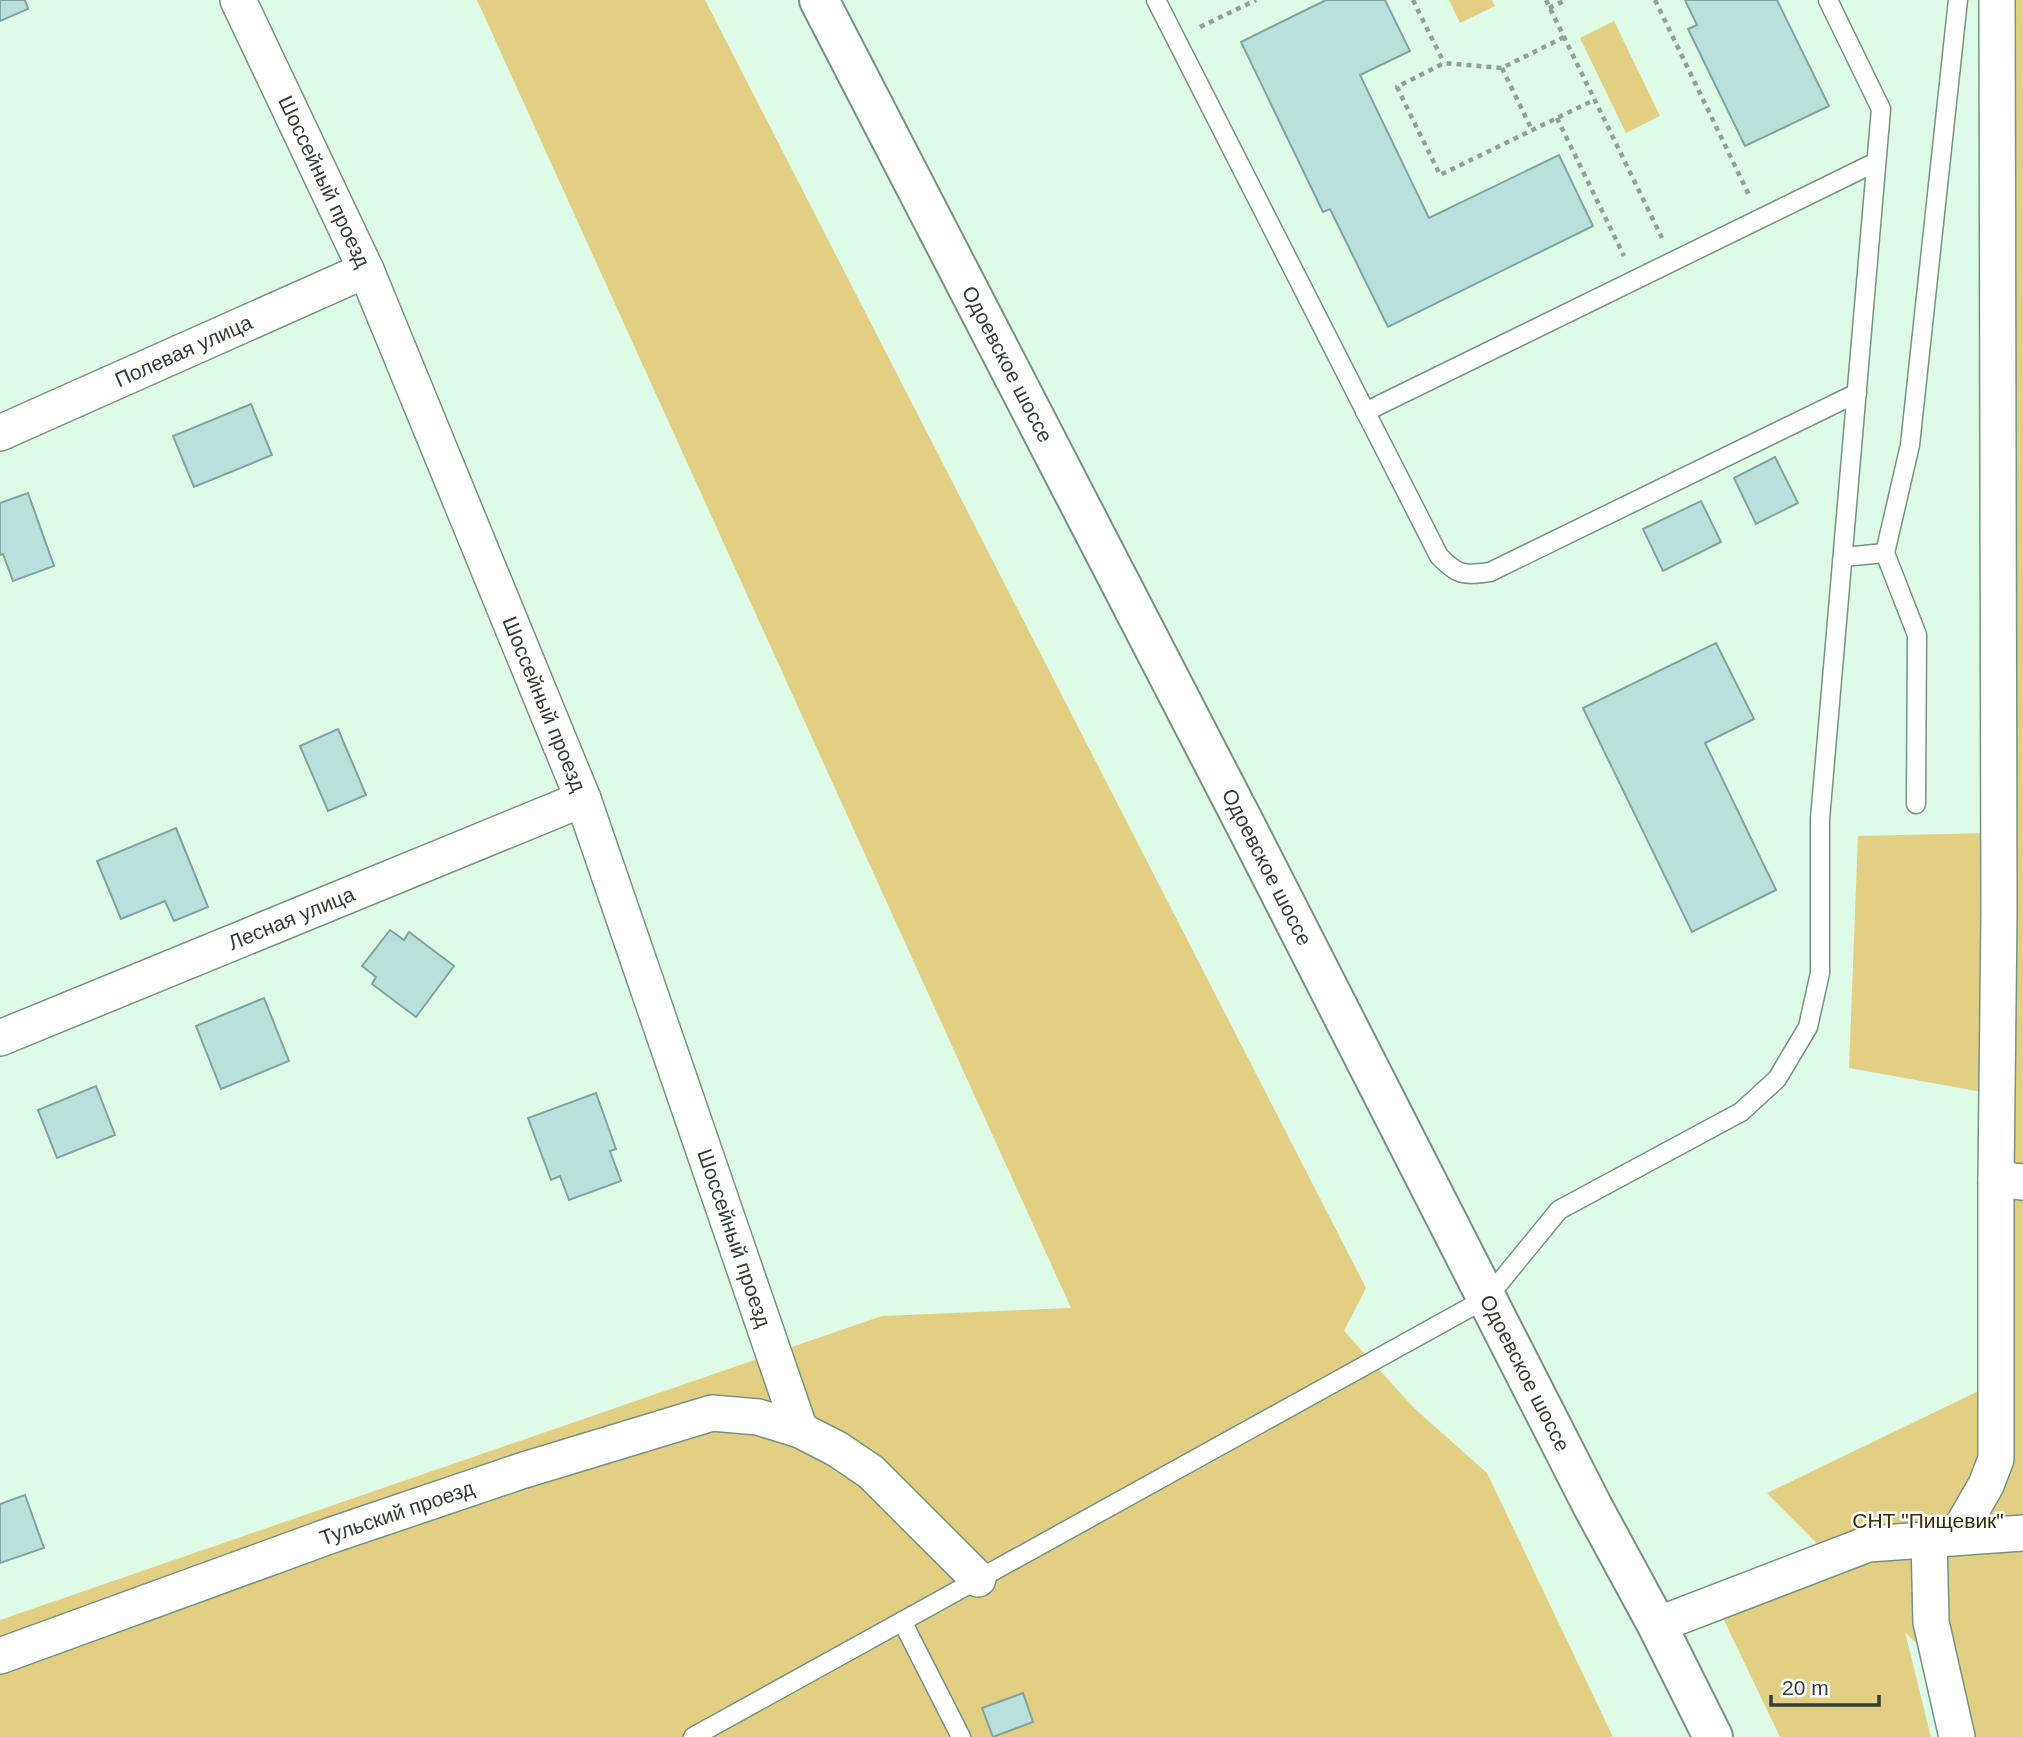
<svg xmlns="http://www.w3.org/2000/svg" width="2023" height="1737" font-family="Helvetica,sans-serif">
  <rect width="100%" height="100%" fill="#ddfbe7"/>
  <g fill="#e2cf84">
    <path d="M477 0H705L1366 1288 1344 1331 1414 1408 1487 1473 1613 1737H0V1620L882 1316 1071 1308Z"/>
    <path d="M1449 0H1492L1495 6 1460 23Z"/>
    <path d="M1981 0H2023V1737H1945L1919 1646 1905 1632 1931 1737H1780L1722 1616 1843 1570 1767 1493 1987 1387 1988 1093 1849 1068 1858 836 1990 833Z"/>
    <path d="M1614 21 1660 116 1626 133 1580 38Z"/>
  </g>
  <g fill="#b9e0db" stroke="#7fa5a0" stroke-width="2">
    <path d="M0 0H25L28 9 0 21Z"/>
    <path d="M1326 0H1385L1410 51 1360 75 1429 218 1559 155 1593 226 1388 327 1330 209 1323 212 1241 42Z"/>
    <path d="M1685 0H1777L1829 106 1745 146 1688 29 1697 25Z"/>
    <path d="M251 404 272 455 194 487 173 436Z"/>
    <path d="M1775 457 1798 503 1756 524 1734 478Z"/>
    <path d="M28 493 54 566 13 581 3 554 0 555V503Z"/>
    <path d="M1701 501 1721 542 1663 571 1643 529Z"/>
    <path d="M1716 643 1754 719 1705 743 1776 890 1692 932 1583 708Z"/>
    <path d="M338 729 366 795 328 811 300 746Z"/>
    <path d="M176 828 208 907 174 921 165 901 121 919 97 861Z"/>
    <path d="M390 930 404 940 409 932 454 966 416 1017 372 984 376 977 362 966Z"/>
    <path d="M264 998 289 1061 221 1089 196 1026Z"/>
    <path d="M96 1086 115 1135 57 1158 38 1110Z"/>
    <path d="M596 1093 616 1149 610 1151 621 1181 569 1200 560 1176 551 1180 528 1118Z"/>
    <path d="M25 1495 44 1548 0 1563V1504Z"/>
    <path d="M1023 1693 1033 1722 993 1737 982 1708Z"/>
  </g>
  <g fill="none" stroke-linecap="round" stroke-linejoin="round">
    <defs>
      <g id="service">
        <path d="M1156 0 1439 556C1457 575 1463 576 1490 572L1857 393"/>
        <path d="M1365 412 1876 162"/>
        <path d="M1885 553 1917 635 1916 804"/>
        <path d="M1843 557 1885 553 1910 445 1958 0"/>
        <path d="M902 1621 961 1737"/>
        <path d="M693 1737 1487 1298 1559 1210 1741 1112 1777 1079 1808 1027 1820 973V819L1881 109 1828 0"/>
      </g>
      <g id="minor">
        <path id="s1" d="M238 0 366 270 583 799 800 1430"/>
        <path d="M1997 0 1999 913 1996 1179 2023 1182"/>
        <path id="s2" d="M0 433 366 270"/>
        <path id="s3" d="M0 1038 583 799"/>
        <path d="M1956 1537 1986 1485 1996 1459V1179"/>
        <path d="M1929 1539 1931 1622 1957 1737"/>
        <path d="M1657 1625 1868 1544 2023 1533"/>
        <path id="s4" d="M0 1656 332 1535 521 1471 712 1413 758 1417 800 1430 837 1449 871 1472 978 1579"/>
      </g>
      <g id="primary">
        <path id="s5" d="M819 0 1249 832 1593 1507 1657 1625 1713 1737"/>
      </g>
    </defs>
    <use href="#service" stroke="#779381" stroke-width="21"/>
    <use href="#minor" stroke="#779381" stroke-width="38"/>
    <use href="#primary" stroke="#779381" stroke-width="42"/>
    <g stroke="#8ea495" stroke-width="4.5" stroke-dasharray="5 5" stroke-linecap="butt">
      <path d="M1413 0 1444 63"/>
      <path d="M1546 0 1662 238"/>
      <path d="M1655 0 1749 195"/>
      <path d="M1549 8 1566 0"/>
      <path d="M1200 27 1256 0"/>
      <path d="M1564 37 1502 68 1444 63 1397 87 1440 175 1594 100"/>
      <path d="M1502 68 1532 130"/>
      <path d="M1557 118 1624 256"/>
    </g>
    <use href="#service" stroke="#fff" stroke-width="18"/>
    <use href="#minor" stroke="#fff" stroke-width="35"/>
    <use href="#primary" stroke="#fff" stroke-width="38"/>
  </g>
  <g text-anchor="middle" stroke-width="5" stroke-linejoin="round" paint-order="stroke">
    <g font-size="21" fill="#323e36" stroke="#fff">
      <text dy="7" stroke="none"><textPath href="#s1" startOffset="201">Шоссейный проезд</textPath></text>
      <text dy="7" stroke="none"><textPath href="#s2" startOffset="201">Полевая улица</textPath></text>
      <text dy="7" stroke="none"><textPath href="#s5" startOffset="410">Одоевское шоссе</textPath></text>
      <text dy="7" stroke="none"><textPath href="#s1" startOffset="768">Шоссейный проезд</textPath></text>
      <text dy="7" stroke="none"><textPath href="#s5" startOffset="976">Одоевское шоссе</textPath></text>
      <text dy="7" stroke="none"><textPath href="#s3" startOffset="315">Лесная улица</textPath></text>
      <text dy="7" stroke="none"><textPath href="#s1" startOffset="1335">Шоссейный проезд</textPath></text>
      <text dy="7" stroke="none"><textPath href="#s5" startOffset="1544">Одоевское шоссе</textPath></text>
      <text dy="7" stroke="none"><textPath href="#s4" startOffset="422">Тульский проезд</textPath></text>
    </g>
    <g font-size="21" fill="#372e05" stroke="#fff">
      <text x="1928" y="1528">СНТ "Пищевик"</text>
    </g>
  </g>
  <path d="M1771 1695v10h108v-10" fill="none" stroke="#323e36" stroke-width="3.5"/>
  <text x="1782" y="1695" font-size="21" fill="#323e36" stroke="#ffffff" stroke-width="5" paint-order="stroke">20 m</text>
</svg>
